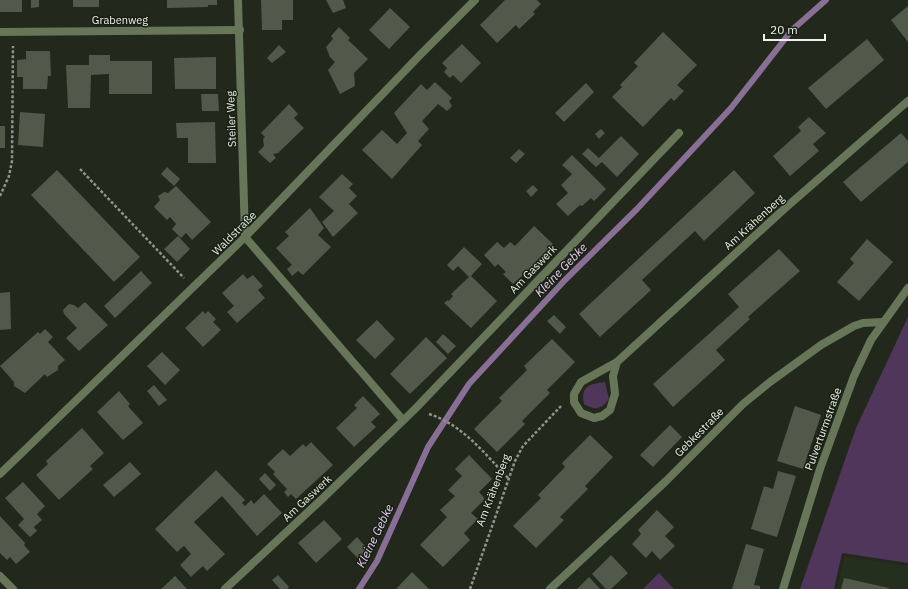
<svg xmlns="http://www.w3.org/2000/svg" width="908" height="589" font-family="'IBM Plex Sans',sans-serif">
  <rect width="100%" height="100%" fill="#22281c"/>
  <path fill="#252f1d" d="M845 556 908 566V589H837Z"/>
  <g fill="#50365b">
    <path d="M908 317V563L842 553 834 589H800L856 428Z"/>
    <path d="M605 382 609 399C602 409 595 411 584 404 580 386 590 384 605 382Z"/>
    <path d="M659 573 674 589H643Z"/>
  </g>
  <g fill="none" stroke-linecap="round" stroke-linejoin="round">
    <path stroke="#896e95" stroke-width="6" d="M359 589 377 561 428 447 469 384 565 280 637 209 731 108 792 30 826 0"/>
  </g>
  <g fill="#51594b">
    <rect x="0" y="0" width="22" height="12"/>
    <path d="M31 0H39V7L31 8Z"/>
    <rect x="73" y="0" width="26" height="7"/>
    <path d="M167 0H217V5H208V7L167 8Z"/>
    <path d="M261 0H293V20H282V30H262Z"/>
    <path d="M326 0H343L346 8 333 13Z"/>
    <path d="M505 0H537L541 4 533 12 535 14 519 29 516 25 497 43 480 25Z"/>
    <path d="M908 6V42L891 20Z"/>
    <path d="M390 8 410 27 389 49 369 30Z"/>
    <path d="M339 27 350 38 348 40 368 59 354 73 355 86 340 94 328 70 335 62 330 57 326 47 333 39 331 36Z"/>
    <path d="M663 32 697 65 677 85 684 91 674 101 671 98 643 127 612 97 622 87 620 85 638 66 634 63Z"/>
    <path d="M867 39 884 60 826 109 808 88Z"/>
    <path d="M462 44 481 63 461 83 453 75 450 78 444 72 447 68 442 63Z"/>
    <path d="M279 45 286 52 272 63 267 58Z"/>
    <path d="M26 51H50L51 76H48L47 89H23V77H17V60L26 59Z"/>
    <path d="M89 55H110V61H152V94H109V74L91 75 90 108H68L66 65H89Z"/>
    <path d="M216 57V89H175L174 58Z"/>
    <path d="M435 82 452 98 449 101 452 106 447 111 438 104 422 121 429 129 418 141 422 145 392 179 362 150 382 130 397 144 407 133 394 113 421 84 427 90Z"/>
    <path d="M586 83 594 92 564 122 555 113Z"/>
    <path d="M201 94H218L219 111H202Z"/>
    <path d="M289 104 298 114 294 118 304 128 278 153 273 154 276 158 270 163 258 152 264 146 263 139 265 137 261 133Z"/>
    <path d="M20 112 45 114 43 147 18 145Z"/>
    <path d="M809 117 826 133 813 144 819 151 790 176 773 156 801 131 798 127Z"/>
    <path d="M215 122 216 163H188V138H177L176 123Z"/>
    <rect x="0" y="126" width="5" height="22"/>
    <path d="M601 129 605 133 599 139 595 134Z"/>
    <path d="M901 133 908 141V162L861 202 843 182Z"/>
    <path d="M621 136 639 154 617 177 602 162 596 167 582 154 588 148 599 158Z"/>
    <path d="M519 149 525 154 516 163 510 158Z"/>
    <path d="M572 155 606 189 594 201 591 198 582 206 580 205 568 216 556 204 568 193 561 185 572 174 562 165Z"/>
    <path d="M167 167 180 179 174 186 161 174Z"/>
    <path d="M57 170 140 257 114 282 31 195Z"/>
    <path d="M734 170 755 193 704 241 695 231 642 280 651 290 600 337 579 314Z"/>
    <path d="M342 174 353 184 349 188 357 196 349 204 358 213 333 237 322 222 334 211 319 197Z"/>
    <path d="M533 185 538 190 531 197 526 191Z"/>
    <path d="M176 186 211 222 192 240 186 233 181 238 172 229 176 224 170 217 167 220 154 207 160 200 158 196 164 192 168 193Z"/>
    <path d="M310 208 324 228 318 235 331 247 303 275 298 271 292 276 287 269 292 265 276 248 289 236 285 232Z"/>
    <path d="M534 226 553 244 525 276 524 274 513 284 503 274 506 272 498 264 495 267 484 255 497 242 504 248 510 242 515 246Z"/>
    <path d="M178 236 190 249 177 262 164 249Z"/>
    <path d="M867 239 893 262 859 301 837 282 854 263 850 259Z"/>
    <path d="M464 247 482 264 471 276 497 301 471 328 444 303 448 300 449 301 453 296 451 294 469 277 458 266 453 271 447 265Z"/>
    <path d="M779 249 800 271 748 317 750 319 716 350 725 360 673 407 653 384 739 307 728 294Z"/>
    <path d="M141 271 152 283 115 318 104 306Z"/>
    <path d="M243 274 247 279 253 275 263 286 258 290 265 298 237 323 227 312 234 306 222 293Z"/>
    <path d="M10 292 11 329 0 330V293Z"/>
    <path d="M85 302 108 325 79 351 66 338 77 328 64 314 63 310 69 304 74 305 78 308Z"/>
    <path d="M203 311 205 314 208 311 216 319 213 322 221 330 203 347 185 328Z"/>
    <path d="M554 315 566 327 560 334 547 321Z"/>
    <path d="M377 320 395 339 375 359 356 340Z"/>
    <path d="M45 329 53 337 48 342 65 360 58 366V370L47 377 45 374 25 393 14 386V382L0 366 38 332 40 334Z"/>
    <path d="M443 334 456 346 448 354 436 342Z"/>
    <path d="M426 337 447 358 410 394 390 374Z"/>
    <path d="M552 339 575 362 547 390 550 393 522 421 525 424 497 452 474 429 502 401 499 398 527 370 524 366Z"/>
    <path d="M162 352 180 370 165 385 147 366Z"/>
    <path d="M154 385 167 400 159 406 147 391Z"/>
    <path d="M119 391 130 404 128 406 143 423 123 440 97 412Z"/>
    <path d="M363 396 380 414 371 422 376 427 354 447 336 428 357 408 354 405Z"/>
    <path d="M795 406 821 415 803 469 777 461Z"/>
    <path d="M670 425 682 437 653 467 640 455Z"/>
    <path d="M82 428 104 453 90 466 93 469 59 500 36 475 48 464 46 461Z"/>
    <path d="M590 435 613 457 585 486 588 489 560 517 564 520 536 548 513 526 541 498 538 495 565 467 562 463Z"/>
    <path d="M311 442 333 465 296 499 291 494 288 497 284 492 287 489 273 474 275 472 267 464 283 449 290 456 303 444 306 447Z"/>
    <path d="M469 455 492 479 479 492 485 499 471 513 478 519 464 533 470 540 443 567 420 545 447 517 440 510 455 496 448 490 462 476 455 469Z"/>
    <path d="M130 462 141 474 114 497 103 485Z"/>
    <path d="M216 470 245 500 242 503 245 506 251 500 254 504 264 494 282 513 257 536 222 496 194 522 225 554 207 571 203 566 191 577 180 565 191 554 184 546 177 552 155 529Z"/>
    <path d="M778 471 796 476 777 537 751 529 764 486 773 489Z"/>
    <path d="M265 473 276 485 270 491 259 479Z"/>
    <path d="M23 482 45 506 37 514 42 520 34 527 37 531 30 537 18 525 24 519 5 498Z"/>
    <path d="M657 510 674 527 665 536 675 546 660 560 652 551 646 558 632 544 641 534 638 530Z"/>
    <path d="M0 516 25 543 24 545 30 552 16 564 10 557 7 560 0 553Z"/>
    <path d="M324 520 342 539 316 563 298 543Z"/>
    <path d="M357 537 371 553 361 562 347 547Z"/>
    <path d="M746 544 764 549 754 585 760 586V589H732Z"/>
    <path d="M611 555 628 573 611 589H606L592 574Z"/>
    <path d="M412 572 429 589H396Z"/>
    <path d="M278 575 289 587 287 589H280L272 580Z"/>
    <path d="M175 576 187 589H161Z"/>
    <path d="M589 577 600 589H577Z"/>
    <path d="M844 578 889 588V589H841Z"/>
  </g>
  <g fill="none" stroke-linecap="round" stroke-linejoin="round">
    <g stroke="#8f948a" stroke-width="2.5" stroke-dasharray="3 2" stroke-linecap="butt">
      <path d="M80 169 184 278"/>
      <path d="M0 196 9 176 12 161 13 46"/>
      <path d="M429 414C463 425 484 453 508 478"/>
      <path d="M470 589 515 461 523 446 561 406"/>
    </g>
    <g stroke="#677659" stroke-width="8">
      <path d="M238 0 245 237 403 420"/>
      <path d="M0 32 240 30"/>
      <path d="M617 362 613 376 615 394 610 410 602 416 594 418 581 413 574 402V394L581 382 617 362 783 210 908 101"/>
      <path d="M0 474 245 237 421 54 475 0"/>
      <path d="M0 576 13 589"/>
      <path d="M225 589 321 500 415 409 679 133"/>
      <path d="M550 589 666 481 743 404 770 382 821 345 854 326 863 323 883 322"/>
      <path d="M783 589 820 469 854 376 871 340 908 288"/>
    </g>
  </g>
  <g text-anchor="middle" stroke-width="3" stroke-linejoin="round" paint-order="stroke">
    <g font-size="11" fill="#eef2ea" stroke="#191f13">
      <text x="120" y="24">Grabenweg</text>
      <text transform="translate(231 119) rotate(-92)" y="4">Steiler Weg</text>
      <text transform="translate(754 222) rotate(-42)" y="4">Am Krähenberg</text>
      <text transform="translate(234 233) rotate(-45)" y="4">Waldstraße</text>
      <text transform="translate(533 269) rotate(-46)" y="4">Am Gaswerk</text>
      <text transform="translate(823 429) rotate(-70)" y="4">Pulverturmstraße</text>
      <text transform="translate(699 432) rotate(-45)" y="4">Gebkestraße</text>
      <text transform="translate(493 490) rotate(-69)" y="4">Am Krähenberg</text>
      <text transform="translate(307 498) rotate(-43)" y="4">Am Gaswerk</text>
    </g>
    <g font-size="12" font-style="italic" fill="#e9d1f4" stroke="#191f13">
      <text transform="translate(561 270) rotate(-46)" y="4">Kleine Gebke</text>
      <text transform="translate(375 536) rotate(-64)" y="4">Kleine Gebke</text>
    </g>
  </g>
  <path d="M764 34v6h61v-6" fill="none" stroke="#eef2ea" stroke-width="2"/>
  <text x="770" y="34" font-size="12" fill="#eef2ea" stroke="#191f13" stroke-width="3" paint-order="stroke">20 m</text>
</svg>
